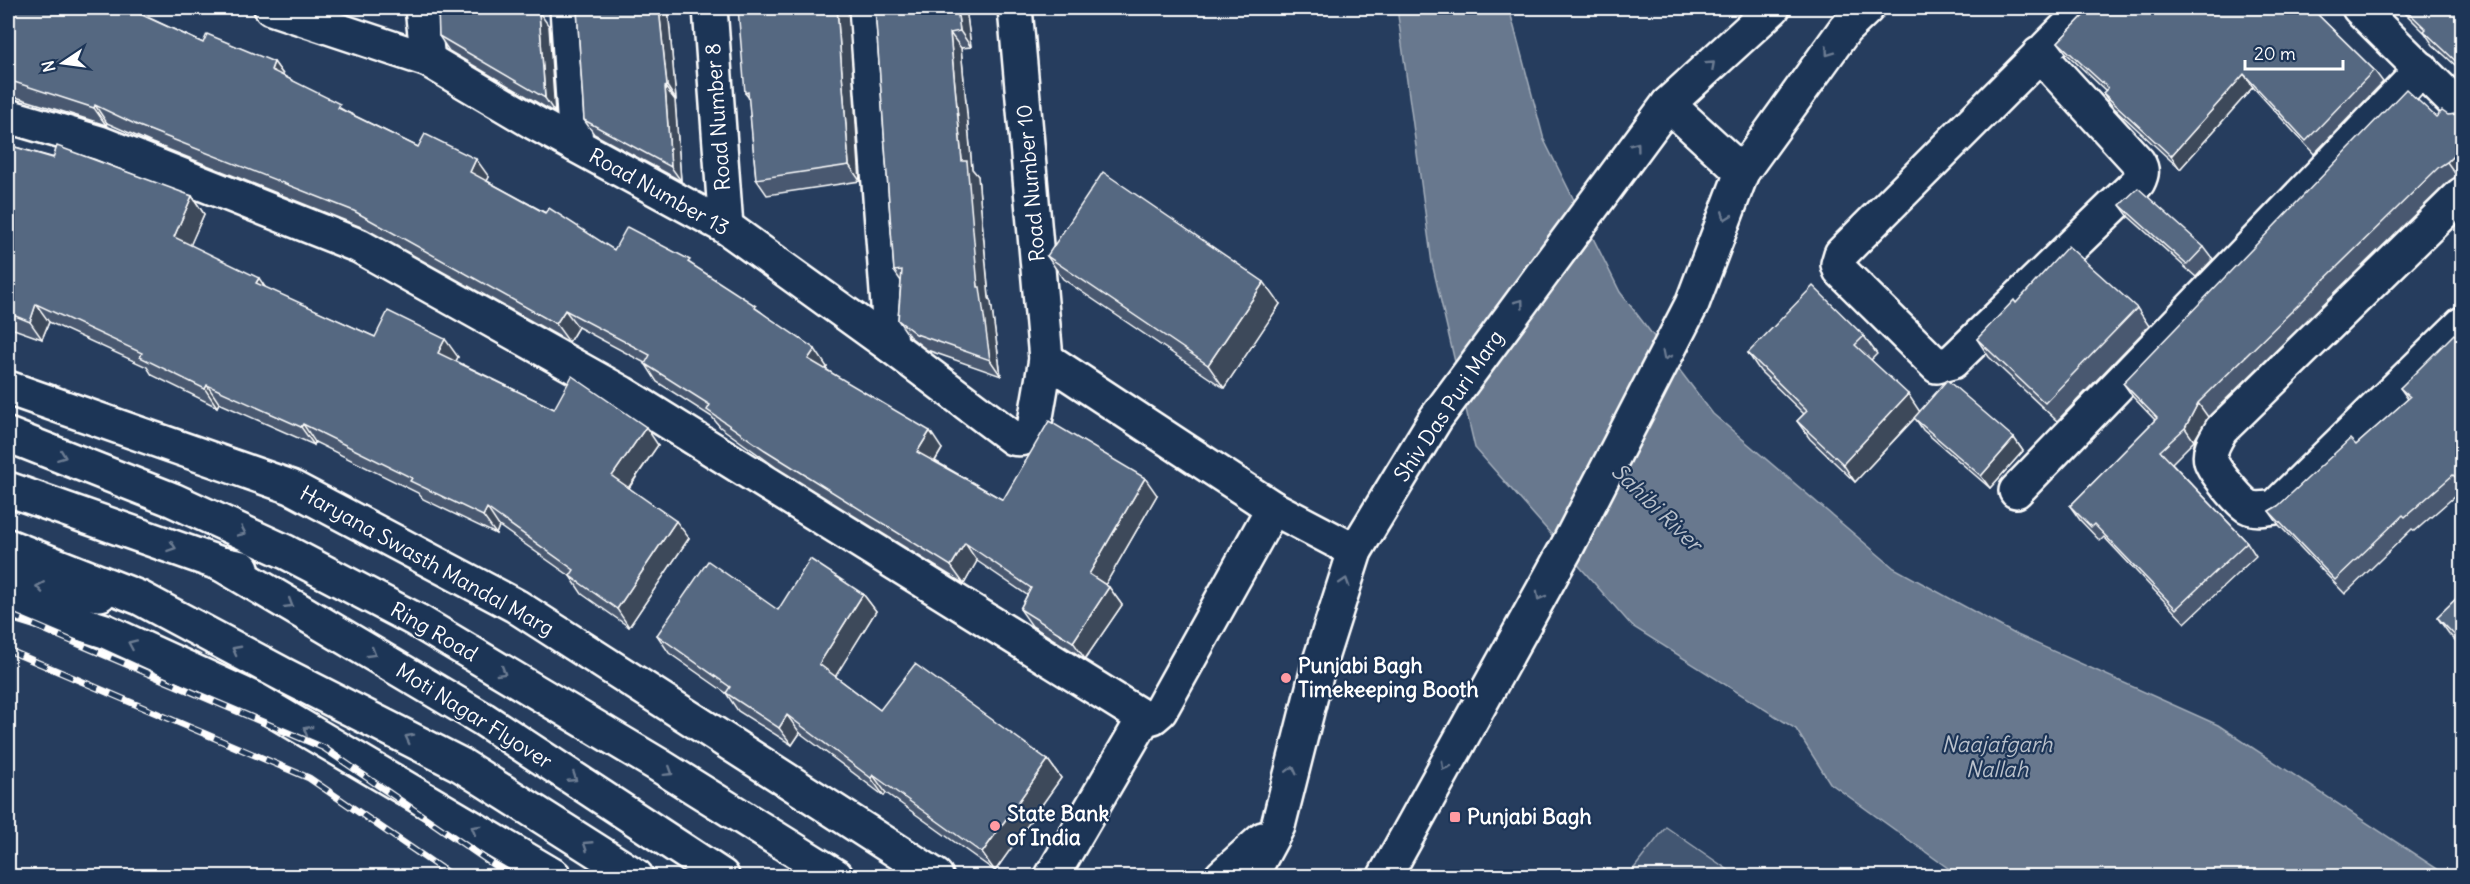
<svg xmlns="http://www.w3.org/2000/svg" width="2470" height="884" font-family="Delius,sans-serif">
  <rect width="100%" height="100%" fill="#263d5e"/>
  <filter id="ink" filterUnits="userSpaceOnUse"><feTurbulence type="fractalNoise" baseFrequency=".0167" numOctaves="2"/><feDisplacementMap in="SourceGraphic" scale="12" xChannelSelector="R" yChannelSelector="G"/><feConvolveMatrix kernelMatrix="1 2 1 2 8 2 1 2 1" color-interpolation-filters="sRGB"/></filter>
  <g filter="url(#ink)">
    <path fill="#425672" stroke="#a0aab8" stroke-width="1.5" d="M1666 827 1737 876H1628Z"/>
    <path fill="#67788e" stroke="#a4aebb" stroke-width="1.5" d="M1397 8H1509L1544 140 1620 292 1713 414 1894 568 2015 634 2218 725 2448 876H1959L1830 783 1796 729 1632 626 1475 448 1432 263Z"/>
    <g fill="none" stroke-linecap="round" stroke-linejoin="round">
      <defs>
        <g id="street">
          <path d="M271 8 428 60 533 122 726 227 891 346 1013 438C1021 440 1026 438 1033 434L1046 359 1015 8"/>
          <path d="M422 8 428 60"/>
          <path d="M567 8 576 145"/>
          <path d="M710 8 726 227"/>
          <path d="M866 8 891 346"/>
          <path d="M2359 8 2462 110"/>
          <path d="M2039 54 2138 162C2143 170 2142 174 2138 182L1952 362 1937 366 1840 270 1838 264 1841 254 2086 8"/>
          <path d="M8 116 100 143 359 246 622 393 1144 718 1153 717 1160 711 1273 508"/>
          <path d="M2462 194 2221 430C2216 439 2208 450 2211 461 2214 471 2238 500 2247 506 2256 511 2266 508 2275 507L2462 324"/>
          <path d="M1046 359 1273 508 1355 551"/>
          <path d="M8 388 291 487 516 606 936 876"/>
          <path d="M2016 491 2422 69"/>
          <path d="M1052 876 1144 718"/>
        </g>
        <g id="secondary">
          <path d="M1668 104 1742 172"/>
          <path d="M1222 876 1263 839"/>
          <path d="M1251 876 1278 826 1319 664 1355 551 1436 418 1668 104 1773 8"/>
          <path d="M1385 876 1568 545 1692 304 1742 172 1845 29 1867 8"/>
        </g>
        <g id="primary">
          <path d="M8 435 173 500 286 552 416 620 657 764 836 876"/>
          <path d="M8 489 221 564 242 568"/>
          <path d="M8 546 140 598 284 675 461 765 636 876"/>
          <path d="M221 564 483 719 722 876"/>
          <path d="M8 579 38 587 100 594"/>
          <path d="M8 601 105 631 256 700 554 876"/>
        </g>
      </defs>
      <use href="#street" stroke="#fff" stroke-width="38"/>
      <use href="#secondary" stroke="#fff" stroke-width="38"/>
      <use href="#primary" stroke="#fff" stroke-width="38"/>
      <use href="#street" stroke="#1d3557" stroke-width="33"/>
      <use href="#secondary" stroke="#1d3557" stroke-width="33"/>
      <use href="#primary" stroke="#1d3557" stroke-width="33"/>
      <defs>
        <g id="rail">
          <path d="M8 614 324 748 510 876"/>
          <path d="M8 650 309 778 452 876"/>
        </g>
      </defs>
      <use href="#rail" stroke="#fff" stroke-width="7"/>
      <use href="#rail" stroke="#1d3557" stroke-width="4.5" stroke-dasharray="14" stroke-linecap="butt"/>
    </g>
    <g fill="#49596f" stroke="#fff" stroke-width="1.5">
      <path d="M8 8 141 14 203 43 274 62 284 76 345 111 418 147 489 177 487 181 614 250 695 267 760 311 827 367 826 369 942 449 935 461 1003 500 1157 495 1105 585 1109 587 1122 605 1085 659 1032 626 1020 609 1027 595 977 561 964 584 777 468 720 427 712 417 657 382 645 363 578 327 569 342 366 229 152 143 107 123 106 125 9 95 8 98Z"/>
      <path d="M432 8H534V12L549 26 555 113 449 51 439 36V19L433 11Z"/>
      <path d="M577 8H668L676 100H675L681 181 594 134 584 120Z"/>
      <path d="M875 8H966L971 47 961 48 972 169 978 176 989 298 991 302 1001 376 927 350 909 336 898 320 901 281 894 271Z"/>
      <path d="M2091 8H2315L2316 9 2314 11 2374 70 2383 82 2314 154 2253 87 2180 169 2112 106 2103 93 2106 91 2067 54 2058 42Z"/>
      <path d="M2400 8H2463V72L2433 45 2425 33Z"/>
      <path d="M847 9 860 181 767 195 756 179 749 98 745 93Z"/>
      <path d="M2458 114 2457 176 2449 181 2208 417 2194 441 2172 463 2247 542 2256 556 2185 623 2104 537 2100 541 2080 520 2070 506 2155 420 2133 397 2123 383 2436 117 2448 115Z"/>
      <path d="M8 145 192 196 204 214 190 245 265 288 375 337 458 357 456 361 554 409 658 445 629 488 689 538 629 627 582 594 570 576 499 526 496 534 423 499 418 493 315 442 314 445 219 403 217 407 152 375 147 367 49 322 42 339 8 327Z"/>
      <path d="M2120 205 2204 247 2213 259 2196 277 2129 217Z"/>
      <path d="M1047 256 1280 304 1224 388 1063 279Z"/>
      <path d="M2016 303 2137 308 2149 326 2057 421 1989 357 1977 339Z"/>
      <path d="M1864 336 1877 354 1871 360 1920 412 2014 438 2023 451 1990 488 1923 430 1915 418 1855 482 1810 439 1797 421 1804 414 1760 371 1748 353Z"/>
      <path d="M2463 342V489L2415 531 2412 529 2345 594 2279 525 2269 511 2278 506 2356 445 2408 399 2400 388Z"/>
      <path d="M2463 592V648L2450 635 2437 617Z"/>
      <path d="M863 594 876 611 835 676 880 710 1048 760 1061 778 995 871 886 793 884 796 800 733 792 745 738 711 726 693 669 653 657 635Z"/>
    </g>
    <g fill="#3c485a" stroke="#fff" stroke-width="1.5">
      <path d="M132 8H136L146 22 131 10Z"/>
      <path d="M526 8H534L537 28 526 13Z"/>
      <path d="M659 8H668L676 100 667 86Z"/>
      <path d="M837 8H848L860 181 849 165Z"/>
      <path d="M957 8H966L971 47 960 31Z"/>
      <path d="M539 12 549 26 555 113 545 98Z"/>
      <path d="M950 33 961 48 972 169 978 176 989 298 991 302 1001 376 990 360 978 287 962 161Z"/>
      <path d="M274 62 287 80 271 70Z"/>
      <path d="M2244 74 2253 87 2180 169 2171 156Z"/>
      <path d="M665 87 675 100 681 181 671 167Z"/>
      <path d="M95 105 107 123 106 125 94 108Z"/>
      <path d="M2463 146V170L2457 176 2447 162Z"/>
      <path d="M476 159 489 177 482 190 470 172Z"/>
      <path d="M192 196 204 214 186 255 174 237Z"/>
      <path d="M259 278 271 296 256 283Z"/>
      <path d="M1264 282 1280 304 1224 388 1208 365Z"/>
      <path d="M36 304 49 322 42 339 30 322Z"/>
      <path d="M565 310 578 327 569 342 556 324Z"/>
      <path d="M445 339 458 357 451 370 438 353Z"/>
      <path d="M815 349 827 367 821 376 808 359Z"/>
      <path d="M207 385 219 403 217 407 205 389Z"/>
      <path d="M1908 394 1920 412 1855 482 1843 464Z"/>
      <path d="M2198 403 2208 417 2194 441 2185 428Z"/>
      <path d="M303 424 315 442 314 445 301 427Z"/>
      <path d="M646 427 658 445 624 494 612 476Z"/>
      <path d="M930 431 942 449 930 469 917 452Z"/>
      <path d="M2014 438 2023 451 1990 488 1981 476Z"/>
      <path d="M1145 478 1157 495 1101 592 1089 574Z"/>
      <path d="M487 508 499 526 496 534 483 516Z"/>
      <path d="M676 521 689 538 629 627 617 609Z"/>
      <path d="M965 543 977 561 964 584 951 566Z"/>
      <path d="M1109 587 1122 605 1085 659 1073 642Z"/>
      <path d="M863 594 876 611 832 682 819 664Z"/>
      <path d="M787 715 800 733 792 745 779 728Z"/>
      <path d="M1048 760 1061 778 995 871 982 853Z"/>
      <path d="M873 775 886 793 884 796 871 778Z"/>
    </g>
    <g fill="#556781" stroke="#fff" stroke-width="1.5">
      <path d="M8 8H132L131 10 203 43 207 34 274 62 271 70 340 104 338 108 418 147 425 134 476 159 470 172 545 213 549 208 614 250 627 227 690 260 688 262 756 306 755 308 815 349 808 359 930 431 917 452 1003 500 1049 421 1145 478 1089 574 1109 587 1073 642 1020 609 1031 588 965 543 951 566 765 450 707 410 710 405 645 364 650 355 565 310 556 324 354 211 139 126 95 105 94 108 8 80Z"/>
      <path d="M432 8H526V13L539 12 545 98 439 36 438 10 433 11Z"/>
      <path d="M577 8H659L667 86 665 87 671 167 584 120Z"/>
      <path d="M738 8H837L849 165 756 179 748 92 745 93Z"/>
      <path d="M875 8H957L960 31 950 33 962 161H967L978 287H980L990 360 916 334 898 320 902 270 894 271Z"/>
      <path d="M2091 8H2311L2374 70 2306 141 2244 74 2171 156 2103 93 2108 88 2058 42Z"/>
      <path d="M2404 8H2463V68L2424 31 2426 29Z"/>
      <path d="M2406 89 2436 117 2442 111 2448 115 2458 114 2463 112V146L2447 162 2439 167 2198 403 2185 428 2160 451 2247 542 2176 609 2094 524 2091 527 2070 506 2157 418 2123 383Z"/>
      <path d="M8 145 53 158 57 146 192 196 174 237 259 278 256 283 375 337 388 311 445 339 438 353 554 409 572 376 646 427 612 476 676 521 617 609 570 576 574 570 487 508 483 516 410 481 412 478 303 424 301 427 207 385 205 389 140 357 142 353 36 304 30 322 8 313Z"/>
      <path d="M1103 172 1264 282 1208 365 1047 256Z"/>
      <path d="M2138 188 2204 247 2187 265 2120 205Z"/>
      <path d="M2068 246 2137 308 2045 403 1977 339 2014 300 2016 303Z"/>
      <path d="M1813 286 1864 336 1855 345 1908 394 1843 464 1797 421 1807 411 1748 353Z"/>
      <path d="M2454 334 2463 342V484L2453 475 2405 517 2403 515 2335 580 2269 511 2278 506 2350 439 2356 445 2410 397 2400 388Z"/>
      <path d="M1947 380 2014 438 1981 476 1914 418Z"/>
      <path d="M810 559 863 594 819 664 880 710 915 664 1048 760 982 853 873 775 871 778 787 715 779 728 726 693 730 687 657 635 708 561 778 610Z"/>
      <path d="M2463 592V644L2437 617Z"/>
    </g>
    <defs><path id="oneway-chevron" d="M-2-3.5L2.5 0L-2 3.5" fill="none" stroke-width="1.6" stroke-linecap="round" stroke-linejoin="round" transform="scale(1.5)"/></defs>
    <g stroke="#6c7c92">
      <use href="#oneway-chevron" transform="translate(1829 52) rotate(126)"/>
      <use href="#oneway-chevron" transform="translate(1711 65) rotate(-42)"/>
      <use href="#oneway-chevron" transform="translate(1636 146) rotate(-53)"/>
      <use href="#oneway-chevron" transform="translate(1726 216) rotate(111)"/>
      <use href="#oneway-chevron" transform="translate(1520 303) rotate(-53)"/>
      <use href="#oneway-chevron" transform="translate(1666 356) rotate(117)"/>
      <use href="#oneway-chevron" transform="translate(62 456) rotate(21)"/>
      <use href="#oneway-chevron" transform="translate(242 532) rotate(25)"/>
      <use href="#oneway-chevron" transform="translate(172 547) rotate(19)"/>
      <use href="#oneway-chevron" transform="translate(1345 582) rotate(-72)"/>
      <use href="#oneway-chevron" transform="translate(40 587) rotate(-171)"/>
      <use href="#oneway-chevron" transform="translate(1540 596) rotate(119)"/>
      <use href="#oneway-chevron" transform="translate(289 604) rotate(31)"/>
      <use href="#oneway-chevron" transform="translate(132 644) rotate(-156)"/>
      <use href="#oneway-chevron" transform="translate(236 650) rotate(-152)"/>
      <use href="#oneway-chevron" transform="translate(372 653) rotate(31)"/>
      <use href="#oneway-chevron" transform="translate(502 672) rotate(31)"/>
      <use href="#oneway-chevron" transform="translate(307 730) rotate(-150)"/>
      <use href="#oneway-chevron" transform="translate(409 738) rotate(-153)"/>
      <use href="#oneway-chevron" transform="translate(1445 766) rotate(119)"/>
      <use href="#oneway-chevron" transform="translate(1292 770) rotate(-76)"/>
      <use href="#oneway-chevron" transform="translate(669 772) rotate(32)"/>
      <use href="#oneway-chevron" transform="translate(573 778) rotate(33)"/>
      <use href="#oneway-chevron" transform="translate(475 829) rotate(-150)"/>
      <use href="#oneway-chevron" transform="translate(587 845) rotate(-147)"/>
    </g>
  </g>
  <g fill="#ff9aa2" stroke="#1d3557" stroke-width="2">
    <circle cx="1286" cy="678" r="6"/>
    <rect x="1449" y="811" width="12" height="12" rx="3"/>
    <circle cx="995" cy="826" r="6"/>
  </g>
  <g text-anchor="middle" stroke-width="4.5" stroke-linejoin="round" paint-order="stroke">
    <g font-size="21" fill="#fff" stroke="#1d3557">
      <text transform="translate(718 117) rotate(-94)" y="7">Road Number 8</text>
      <text transform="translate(1031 183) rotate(-95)" y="7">Road Number 10</text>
      <text transform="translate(659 192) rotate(29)" y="7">Road Number 13</text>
      <text transform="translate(1449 406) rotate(-56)" y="7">Shiv Das Puri Marg</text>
      <text transform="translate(427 561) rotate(29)" y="7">Haryana Swasth Mandal Marg</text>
      <text transform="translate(434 632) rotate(30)" y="7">Ring Road</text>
      <text transform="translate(474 716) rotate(32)" y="7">Moti Nagar Flyover</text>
    </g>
    <g font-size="21" font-weight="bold" fill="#fff" stroke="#1d3557" text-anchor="start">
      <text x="1298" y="673">Punjabi Bagh<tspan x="1298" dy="24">Timekeeping Booth</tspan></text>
      <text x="1007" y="821">State Bank<tspan x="1007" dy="24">of India</tspan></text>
      <text x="1467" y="824">Punjabi Bagh</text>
    </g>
    <g font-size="22" font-style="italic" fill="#bbc2cc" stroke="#1d3557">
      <text transform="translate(1657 507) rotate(44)" y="8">Sahibi River</text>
      <text x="1997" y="752">Naajafgarh<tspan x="1997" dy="25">Nallah</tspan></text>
    </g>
  </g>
  <rect width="2470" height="884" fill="none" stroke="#1d3557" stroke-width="30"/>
  <rect x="15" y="15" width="2440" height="854" fill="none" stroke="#fff" stroke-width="2" filter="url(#ink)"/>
  <g transform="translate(63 63) rotate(257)" stroke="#1d3557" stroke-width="4.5" paint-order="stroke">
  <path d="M0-4.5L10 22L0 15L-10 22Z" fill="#ffffff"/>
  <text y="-9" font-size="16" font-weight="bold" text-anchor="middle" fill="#ffffff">N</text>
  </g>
  <path d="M2245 60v9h98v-9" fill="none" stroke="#ffffff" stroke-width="3"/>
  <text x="2254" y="60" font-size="18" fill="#ffffff" stroke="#1d3557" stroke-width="4.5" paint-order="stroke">20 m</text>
</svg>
